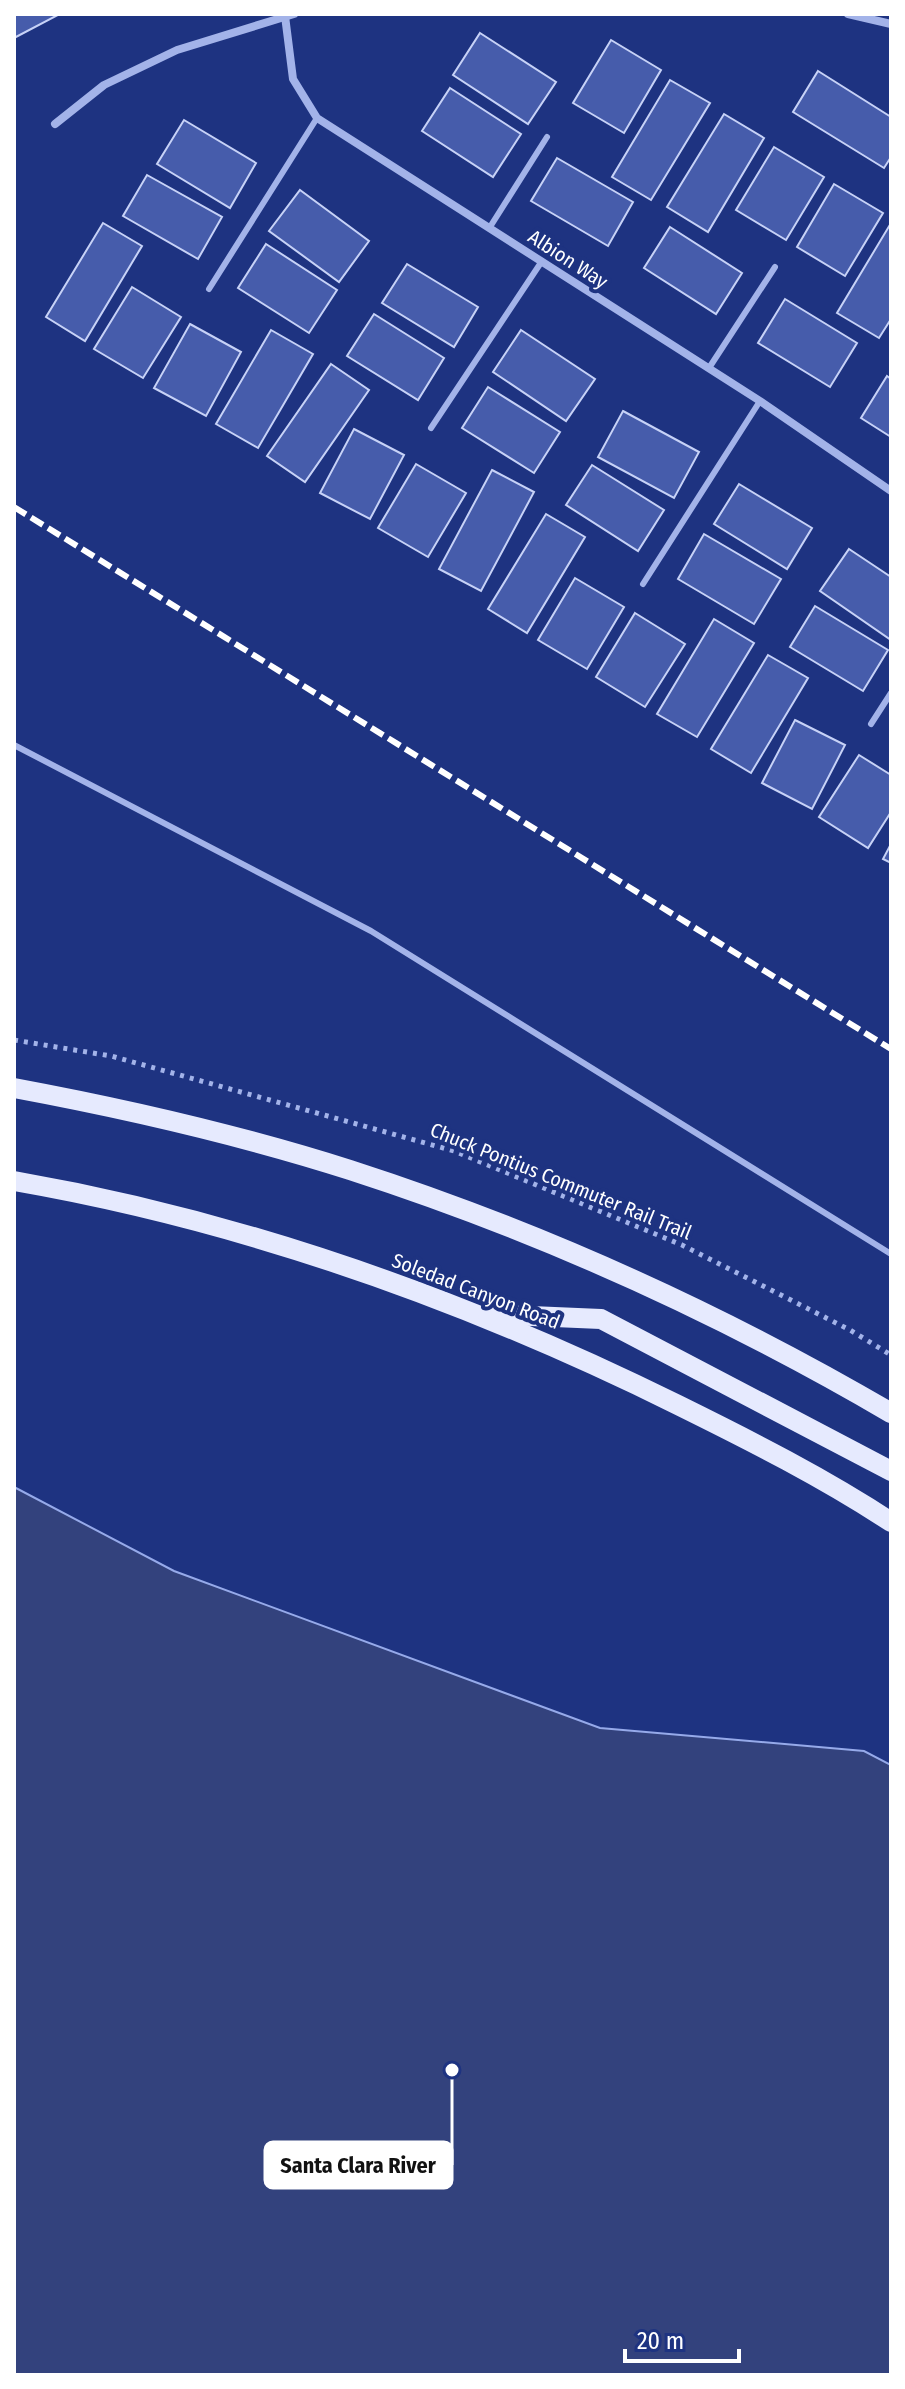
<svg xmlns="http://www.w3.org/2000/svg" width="905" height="2389" font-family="'Fira Sans Condensed',sans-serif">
  <rect width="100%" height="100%" fill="#1e3381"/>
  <path fill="#33427d" stroke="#96aaea" stroke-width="2" d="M14 1487 174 1571 600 1728 864 1751 891 1765V2375H14Z"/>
  <g fill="#465cab" stroke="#c7d2f7" stroke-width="2">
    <path d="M14 14H58V15L14 38Z"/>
    <path d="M480 33 556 82 528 124 453 75Z"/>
    <path d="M611 40 661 70 624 133 573 103Z"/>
    <path d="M818 71 891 117V157L884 168 793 112Z"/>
    <path d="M670 80 710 103 651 200 612 177Z"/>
    <path d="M450 88 521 134 493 177 422 131Z"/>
    <path d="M724 114 764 138 708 232 667 207Z"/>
    <path d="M184 120 256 163 230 208 157 164Z"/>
    <path d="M774 147 824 177 786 240 736 210Z"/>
    <path d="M557 158 633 202 608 246 531 201Z"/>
    <path d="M147 175 222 217 198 259 123 216Z"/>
    <path d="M834 184 883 213 845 276 797 247Z"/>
    <path d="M300 190 369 241 339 282 269 231Z"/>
    <path d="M103 223 142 246 85 341 46 317Z"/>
    <path d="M891 223V319L879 338 837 313Z"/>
    <path d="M670 227 742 273 716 314 644 268Z"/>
    <path d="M266 244 337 290 309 333 238 288Z"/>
    <path d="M407 264 478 307 454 347 382 303Z"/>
    <path d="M132 287 181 317 143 378 94 349Z"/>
    <path d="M785 299 857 343 830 387 758 343Z"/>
    <path d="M374 314 444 358 418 400 347 356Z"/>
    <path d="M190 324 241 352 206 416 154 388Z"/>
    <path d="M271 330 313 354 258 448 216 424Z"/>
    <path d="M521 330 595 379 566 421 493 372Z"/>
    <path d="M331 364 369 390 305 482 267 456Z"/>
    <path d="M887 376 891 379V437L861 418Z"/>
    <path d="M488 387 560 432 534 473 462 428Z"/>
    <path d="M623 411 699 452 674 498 598 457Z"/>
    <path d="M354 429 404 455 370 519 320 493Z"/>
    <path d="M416 464 466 493 428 557 378 528Z"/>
    <path d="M592 465 664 510 638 551 566 505Z"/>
    <path d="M492 470 534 492 481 591 439 569Z"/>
    <path d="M739 484 812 528 787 569 714 524Z"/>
    <path d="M546 514 585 537 527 633 488 609Z"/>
    <path d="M704 534 781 579 754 624 678 579Z"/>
    <path d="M849 549 891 577V640L820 591Z"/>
    <path d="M575 578 624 607 587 669 538 640Z"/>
    <path d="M815 606 888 650 863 691 790 647Z"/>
    <path d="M635 613 685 644 645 707 596 677Z"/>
    <path d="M714 619 754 643 697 737 657 714Z"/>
    <path d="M768 655 808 678 751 773 711 749Z"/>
    <path d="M795 720 845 745 812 809 762 783Z"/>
    <path d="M859 755 891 775V812L868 848 819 817Z"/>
    <path d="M891 844V863L883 859Z"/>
  </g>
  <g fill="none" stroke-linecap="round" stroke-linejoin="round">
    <path stroke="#a3b3e9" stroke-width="5" stroke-dasharray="4 6" stroke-linecap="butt" d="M14 1040 111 1056 454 1151 682 1245 850 1330 891 1355"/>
    <g stroke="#a3b3e9" stroke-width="6">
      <path d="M490 227 547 137"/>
      <path d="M209 289 317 118"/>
      <path d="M709 368 775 267"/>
      <path d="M431 428 542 261"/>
      <path d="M643 584 760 401"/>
      <path d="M871 724 891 693"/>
      <path d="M14 745 371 931 891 1254"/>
    </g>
    <g stroke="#a3b3e9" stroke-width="8">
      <path d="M848 14 891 24"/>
      <path d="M285 16 293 79 317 118 760 401 891 491"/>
      <path d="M55 124 104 85 177 50 294 14"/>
    </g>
    <g stroke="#e6eafe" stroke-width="20">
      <path d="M14 1088C127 1109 240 1135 350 1170 539 1231 720 1313 891 1413"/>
      <path d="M14 1181C244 1221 470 1302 678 1405 751 1441 824 1478 891 1522"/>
      <path d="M488 1314 601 1319 891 1471"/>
    </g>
    <path stroke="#fff" stroke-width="6" stroke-dasharray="14 6" stroke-linecap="butt" d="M14 507 891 1049"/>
  </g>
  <g text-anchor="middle" stroke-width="8" stroke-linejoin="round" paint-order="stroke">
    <g font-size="20" fill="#fff" stroke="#1e3381">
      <text transform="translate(568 259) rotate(33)" y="7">Albion Way</text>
      <text transform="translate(561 1181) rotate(22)" y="7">Chuck Pontius Commuter Rail Trail</text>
      <text transform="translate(476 1291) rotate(21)" y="7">Soledad Canyon Road</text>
    </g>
  </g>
  <path fill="none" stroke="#fff" stroke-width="3" d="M452 2070L452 2165"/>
  <circle fill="#fff" stroke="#1e3381" stroke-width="3" cx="452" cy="2070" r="8"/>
  <rect fill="#fff" stroke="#fff" stroke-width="3" x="265" y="2142" width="187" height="46" rx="8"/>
  <g font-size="22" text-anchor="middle" font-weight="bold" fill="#111">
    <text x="358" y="2173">Santa Clara River</text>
  </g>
  <rect width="905" height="2389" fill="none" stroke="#ffffff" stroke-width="32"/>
  <path d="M625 2349v12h114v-12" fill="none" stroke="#ffffff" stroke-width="4"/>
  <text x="637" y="2349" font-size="24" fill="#ffffff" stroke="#1e3381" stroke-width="6" paint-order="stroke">20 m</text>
</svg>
